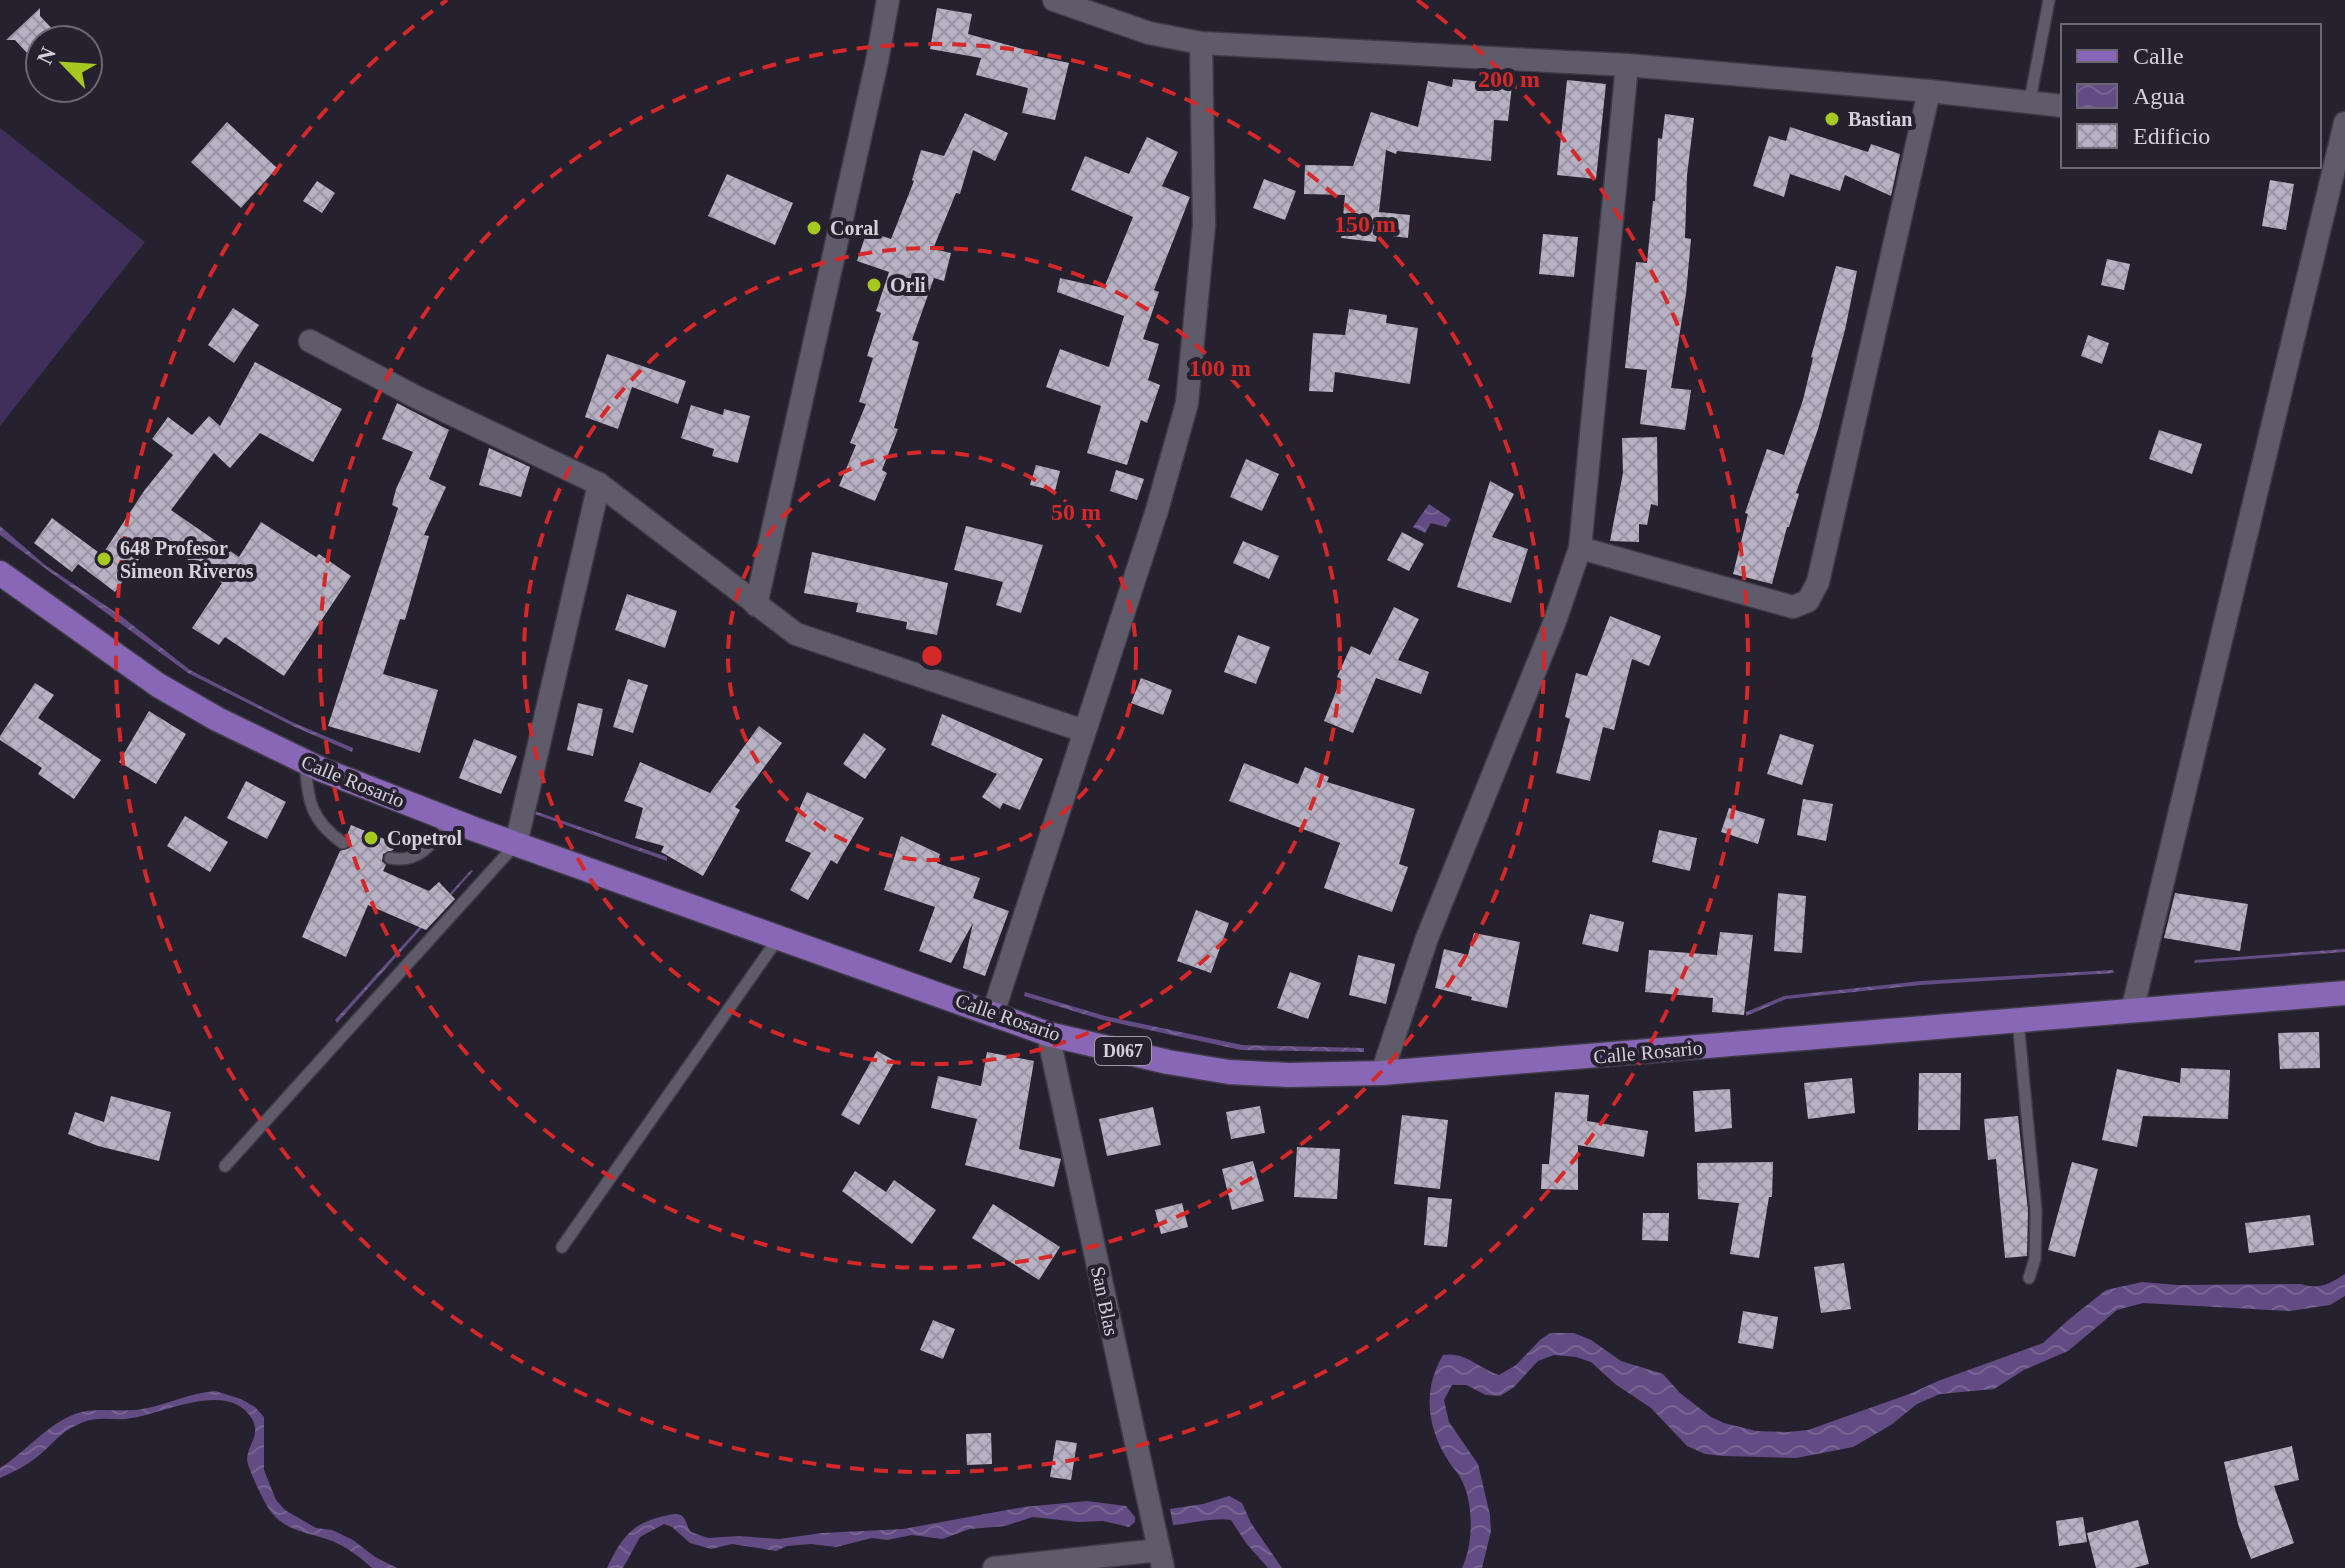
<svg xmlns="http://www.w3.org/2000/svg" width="2345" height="1568" font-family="'Times New Roman',serif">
  <defs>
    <pattern id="water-waves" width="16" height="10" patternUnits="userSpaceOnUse" patternTransform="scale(2)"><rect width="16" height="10" fill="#624c83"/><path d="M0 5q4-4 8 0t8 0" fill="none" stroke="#786594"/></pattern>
    <pattern id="building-cross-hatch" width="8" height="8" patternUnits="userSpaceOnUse" patternTransform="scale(2)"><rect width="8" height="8" fill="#b8b1c4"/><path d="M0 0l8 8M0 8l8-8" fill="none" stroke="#9a94a3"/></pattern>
  </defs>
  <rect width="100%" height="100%" fill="#26212f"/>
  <path fill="#402e5b" d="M0 128 145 242 0 426Z"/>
  <g fill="url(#water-waves)">
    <path d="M1429 504 1451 519 1446 527 1431 523 1425 533 1413 527Z"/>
    <path d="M0 526 45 565 121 616 190 670 292 722 353 748 352 752 293 726 188 673 0 535Z"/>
    <path d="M526 808 667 857V861L526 811Z"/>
    <path d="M471 870 473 871 337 1023 335 1020Z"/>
    <path d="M2345 949V952L2194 963 2195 960Z"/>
    <path d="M2113 970 2114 973 1921 985 1786 999 1746 1016V1012L1784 996 1921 981Z"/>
    <path d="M1025 992 1105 1016 1242 1045 1364 1048V1052L1241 1050 1103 1020 1024 996Z"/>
    <path d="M2345 1274V1296L2330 1305 2290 1311 2143 1303 2117 1310 2068 1351 2024 1370 1994 1389 1940 1394 1917 1404 1891 1425 1853 1447 1796 1458 1723 1456 1705 1454 1687 1446 1651 1408 1615 1384 1591 1362 1576 1357 1554 1355 1538 1361 1513 1388 1500 1396 1486 1395 1466 1385H1452L1444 1400 1449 1422 1478 1464 1490 1515 1491 1531 1482 1568H1462C1474 1543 1474 1501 1460 1477 1457 1471 1452 1467 1449 1462 1427 1429 1422 1390 1443 1355 1465 1351 1478 1368 1499 1375L1516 1365 1540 1340 1550 1333H1574L1591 1340 1621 1361 1663 1374 1680 1393 1711 1417 1724 1423 1756 1431 1788 1432 1808 1430 1912 1393 1938 1381 2043 1343 2067 1321 2106 1290 2142 1282 2177 1285 2301 1284C2318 1290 2330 1284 2345 1274Z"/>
    <path d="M215 1391 241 1399 255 1407 264 1417V1470L276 1500 285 1510 316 1528 332 1530 353 1540 375 1557 397 1568H372C360 1557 347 1547 332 1541 309 1532 284 1532 269 1509 264 1502 247 1467 247 1459 248 1444 261 1435 252 1419 228 1378 160 1416 126 1419 109 1420 96 1416 79 1424 60 1432 52 1445 37 1457 26 1466 13 1472 0 1478V1468C26 1452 46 1425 75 1414 96 1406 120 1413 142 1409 167 1405 189 1393 215 1391Z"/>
    <path d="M1229 1496 1242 1503 1251 1523 1282 1568H1268L1246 1543 1231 1520C1215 1517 1190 1524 1173 1525L1170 1509 1203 1504Z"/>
    <path d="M1087 1501 1126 1506 1135 1517V1522L1129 1527 1103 1521 1078 1522 1033 1517 1005 1526 970 1529 942 1539 912 1535 887 1540 872 1538 836 1547 811 1544 787 1546 776 1551 732 1544 711 1549 690 1543 672 1527 664 1524 640 1537 623 1568H607C622 1538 630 1524 664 1516 670 1515 677 1512 682 1516 687 1520 687 1528 691 1532L708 1538 739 1536 779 1539 822 1533 903 1529 1024 1507Z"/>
  </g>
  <g fill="url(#building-cross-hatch)">
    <path d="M40 8V16L63 40H40V67L15 40H6Z"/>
    <path d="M937 8 972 14 968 34 1033 52 1032 55 1069 63 1055 120 1022 113 1028 88 976 75 981 58 930 49Z"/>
    <path d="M1453 79 1512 85 1508 121 1494 120 1491 161 1397 151 1396 154 1386 150 1379 212 1410 215 1408 238 1377 234 1376 242 1341 238 1345 195 1304 194 1305 165 1353 166 1371 112 1418 127 1428 81 1452 87Z"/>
    <path d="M1567 80 1606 84 1596 179 1557 175Z"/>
    <path d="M965 113 1008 133 995 161 973 150 960 194 956 193 933 249 951 253 944 281 934 278 912 340 919 342 894 428 898 429 882 470 887 473 875 501 839 486 856 445 850 443 866 404 859 402 873 358 867 356 881 313 876 311 889 272 857 261 867 231 891 239 914 181 912 180 921 150 944 156Z"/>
    <path d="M1665 114 1694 118 1687 175 1685 238 1691 239 1686 294 1671 388 1691 390 1685 430 1640 424 1647 370 1625 368 1636 262 1647 263 1653 201H1655L1658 138 1662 139Z"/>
    <path d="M227 122 277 168 241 208 191 162Z"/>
    <path d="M1790 127 1868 152 1871 144 1900 154 1891 196 1845 175 1840 191 1790 174 1784 197 1753 186 1769 136 1786 141Z"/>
    <path d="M1147 137 1178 152 1162 186 1190 197 1154 290 1159 292 1143 339 1159 344 1148 380 1160 385 1147 423 1141 420 1127 465 1087 453 1101 406 1046 387 1060 349 1109 367 1124 316 1057 292 1060 278 1104 288 1133 217 1071 190 1085 156 1129 174Z"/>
    <path d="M727 174 793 203 775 245 708 216Z"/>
    <path d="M1264 179 1296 191 1285 220 1253 208Z"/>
    <path d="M2270 180 2294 184 2286 230 2262 226Z"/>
    <path d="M317 181 335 193 322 213 303 201Z"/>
    <path d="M1543 234 1578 237 1574 277 1539 274Z"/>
    <path d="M2107 259 2130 264 2124 290 2101 285Z"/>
    <path d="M1836 266 1857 271 1845 330 1818 429 1796 493 1799 494 1789 527H1787L1772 584 1733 574 1748 514 1745 513 1767 449 1784 455 1803 400 1813 358 1811 357Z"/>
    <path d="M233 308 259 325 234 363 208 345Z"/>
    <path d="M1349 309 1387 315 1386 323 1418 328 1410 384 1335 372 1333 392 1309 391 1313 333 1345 335Z"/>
    <path d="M2088 335 2109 343 2102 364 2081 356Z"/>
    <path d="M607 354 686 381 678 404 632 387 618 429 585 417Z"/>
    <path d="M255 362 342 409 313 462 260 433 230 468 214 453 171 510 239 557 261 522 316 557 319 554 351 576 284 676 225 637 219 645 192 628 222 583 155 537 115 592 78 564 72 572 34 543 52 518 102 555 144 491 173 455 152 439 168 417 192 435 209 416 220 426Z"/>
    <path d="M397 403 449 430 429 479 446 487 424 535 429 536 405 620 400 619 383 674 438 690 420 753 328 726 398 508 392 505 396 489 413 452 382 439Z"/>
    <path d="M691 405 723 415 724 409 750 416 738 463 712 456 714 449 681 438Z"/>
    <path d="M2159 430 2202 444 2192 474 2149 459Z"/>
    <path d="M1657 437 1658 506 1651 504 1647 525 1639 524V542L1610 541 1623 473 1622 438Z"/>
    <path d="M489 448 530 467 521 497 479 485Z"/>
    <path d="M1246 459 1279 474 1262 511 1230 497Z"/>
    <path d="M1036 465 1060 471 1055 491 1030 485Z"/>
    <path d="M1116 470 1144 479 1137 500 1110 491Z"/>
    <path d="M1490 481 1514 494 1492 537 1528 549 1511 603 1457 587Z"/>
    <path d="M966 526 1043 545 1021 613 996 605 1003 582 954 570Z"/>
    <path d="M1402 532 1424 544 1409 571 1387 560Z"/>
    <path d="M1243 541 1279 556 1269 579 1233 563Z"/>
    <path d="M812 552 948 583 937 635 906 629 907 622 856 612 858 603 804 593Z"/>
    <path d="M627 594 677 611 665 648 615 630Z"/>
    <path d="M1394 607 1419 619 1398 660 1429 672 1421 694 1376 678 1353 733 1324 721 1341 679 1337 677 1351 646 1370 655Z"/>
    <path d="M1610 616 1661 636 1649 666 1632 659 1614 730 1603 727 1590 781 1556 773 1570 719 1565 717 1576 673 1587 676Z"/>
    <path d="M1238 635 1270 647 1256 684 1224 672Z"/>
    <path d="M1141 678 1172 690 1163 715 1131 703Z"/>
    <path d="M628 679 648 685 633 733 613 727Z"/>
    <path d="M35 683 54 695 38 718 101 760 74 799 38 774 42 768 0 740V736Z"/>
    <path d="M578 703 603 709 593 756 567 750Z"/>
    <path d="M149 711 186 734 156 784 119 762Z"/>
    <path d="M942 714 1043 759 1020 810 1003 803 1000 809 982 797 997 774 931 745Z"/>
    <path d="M759 726 782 743 735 807 740 810 703 876 661 852 664 846 635 838 643 808 624 801 640 762 710 793Z"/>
    <path d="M864 733 886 749 865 779 843 764Z"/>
    <path d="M1780 734 1814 745 1802 785 1767 774Z"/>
    <path d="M474 739 517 756 501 794 459 778Z"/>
    <path d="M1244 763 1298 784 1305 767 1329 777 1327 782 1415 809 1399 864 1408 867 1392 912 1324 888 1340 843 1229 801Z"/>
    <path d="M246 781 286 802 267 839 227 818Z"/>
    <path d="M807 792 864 818 837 864 831 860 808 900 790 890 811 853 785 841Z"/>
    <path d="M1803 799 1833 804 1826 841 1797 835Z"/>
    <path d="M1729 808 1765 819 1758 844 1721 832Z"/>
    <path d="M185 816 228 842 210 872 167 846Z"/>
    <path d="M351 825 396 844 393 850 383 854 382 861 386 865 383 871 429 891 439 882 455 899 426 930 368 905 346 957 302 937 340 851 350 848 351 841 347 835Z"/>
    <path d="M1659 830 1697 838 1690 871 1652 862Z"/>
    <path d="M901 836 940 854 937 863 980 878 973 898 1009 911 985 976 963 968 973 923 951 963 919 951 935 907 884 890Z"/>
    <path d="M1778 893 1806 896 1802 953 1774 951Z"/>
    <path d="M2175 893 2248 904 2240 951 2164 938Z"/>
    <path d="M1196 910 1229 923 1211 973 1177 961Z"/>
    <path d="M1590 914 1624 922 1618 952 1582 944Z"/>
    <path d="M1720 932 1753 935 1744 1015 1712 1012 1713 998 1645 992 1649 950 1717 955Z"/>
    <path d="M1474 933 1520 942 1507 1008 1471 1000 1472 997 1435 988 1444 949 1468 955Z"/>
    <path d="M1358 955 1395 964 1386 1004 1349 995Z"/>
    <path d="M1290 972 1321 983 1308 1019 1277 1008Z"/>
    <path d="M2319 1032 2320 1068 2280 1069 2278 1033Z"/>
    <path d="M877 1051 895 1061 859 1125 841 1115Z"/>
    <path d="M987 1052 1034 1061 1019 1149 1061 1159 1054 1187 965 1165 977 1119 931 1108 938 1076 981 1086Z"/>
    <path d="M2181 1068 2230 1070 2228 1119 2143 1116 2137 1147 2102 1140 2117 1069 2180 1083Z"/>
    <path d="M1919 1073H1961L1960 1130H1918Z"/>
    <path d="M1852 1078 1855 1113 1808 1119 1804 1083Z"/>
    <path d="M1730 1089 1732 1128 1695 1132 1693 1091Z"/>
    <path d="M1555 1092 1589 1095 1587 1121 1648 1131 1644 1157 1578 1145V1190L1541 1189 1542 1164H1549Z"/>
    <path d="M111 1096 171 1112 159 1161 98 1146 68 1134 75 1112 104 1122Z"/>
    <path d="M1260 1106 1265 1133 1231 1139 1226 1112Z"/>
    <path d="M1153 1107 1161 1145 1107 1156 1099 1119Z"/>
    <path d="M1402 1115 1448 1120 1440 1189 1394 1184Z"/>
    <path d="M2018 1116 2028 1211 2027 1256 2005 1258 1996 1159 1988 1160 1984 1119Z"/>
    <path d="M1297 1147 1340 1149 1337 1199 1294 1197Z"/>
    <path d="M1253 1161 1264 1201 1232 1210 1222 1169Z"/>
    <path d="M1773 1162 1772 1197H1769L1759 1258 1730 1254 1739 1203 1698 1199 1697 1163Z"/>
    <path d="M2072 1162 2098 1169 2075 1257 2048 1250Z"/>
    <path d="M855 1171 886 1192 894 1180 936 1210 912 1244 842 1191Z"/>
    <path d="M1428 1197 1452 1199 1447 1247 1424 1245Z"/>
    <path d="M1182 1203 1188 1227 1161 1234 1155 1210Z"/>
    <path d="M993 1204 1060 1247 1039 1280 972 1238Z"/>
    <path d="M1643 1213H1669L1668 1241 1642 1240Z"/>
    <path d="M2310 1215 2314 1245 2249 1253 2245 1223Z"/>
    <path d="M1844 1263 1851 1309 1821 1313 1814 1267Z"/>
    <path d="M1743 1311 1778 1317 1773 1349 1738 1343Z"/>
    <path d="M933 1320 955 1329 943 1359 920 1350Z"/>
    <path d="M991 1433 992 1464 967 1465 966 1434Z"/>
    <path d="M1056 1440 1077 1443 1071 1480 1050 1477Z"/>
    <path d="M2292 1446 2299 1480 2274 1486 2294 1543 2251 1559 2238 1524 2224 1462Z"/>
    <path d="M2083 1517 2087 1542 2059 1546 2056 1521Z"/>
    <path d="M2138 1520 2149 1564 2134 1568H2096L2087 1533Z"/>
  </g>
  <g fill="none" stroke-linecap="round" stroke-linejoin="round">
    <defs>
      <g id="lane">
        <path d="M2030 100 2049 0"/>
        <path d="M305 762C308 800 310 820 343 843"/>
        <path d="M390 858C420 864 433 842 450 821"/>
        <path d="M2018 1021 2036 1211 2035 1259 2029 1278"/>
        <path d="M225 1166 515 845"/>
        <path d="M562 1247 779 937"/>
      </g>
      <g id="street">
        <path d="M1054 0 1149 33 1201 43 1627 65 1929 91 2063 106"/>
        <path d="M310 341 418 398 599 484 796 634 1084 731"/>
        <path d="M1580 548 1793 607 1808 601 1818 582 1929 91"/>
        <path d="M756 605 877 61 888 0"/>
        <path d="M516 844 599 484"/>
        <path d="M2132 1011 2345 123"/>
        <path d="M993 1013 1157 510 1187 403 1204 225 1201 43"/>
        <path d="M1048 1034 1163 1568"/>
        <path d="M1382 1073 1427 938 1555 621 1580 548 1627 65"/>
        <path d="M994 1568 1159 1550"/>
      </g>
      <path id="primary" d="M0 573 158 685 217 719 320 769 474 829 1048 1034 1168 1062 1229 1072 1289 1075 1382 1073 2345 993"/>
    </defs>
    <use href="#lane" stroke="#3e3b46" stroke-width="14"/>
    <use href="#street" stroke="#3e3b46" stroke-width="25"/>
    <use href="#primary" stroke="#3e3b46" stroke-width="27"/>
    <use href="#lane" stroke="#605b6b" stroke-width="11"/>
    <use href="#street" stroke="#605b6b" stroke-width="22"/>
    <use href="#primary" stroke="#8868b6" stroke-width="24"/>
  </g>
  <g fill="none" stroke="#d62828" stroke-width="4" stroke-dasharray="14 10">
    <circle cx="932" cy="656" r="204"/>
    <circle cx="932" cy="656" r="408"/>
    <circle cx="932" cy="656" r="612"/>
    <path d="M1417 0A816 816 0 1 1 447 0"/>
  </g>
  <g fill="#a7c81f" stroke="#26212f" stroke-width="3">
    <circle cx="1832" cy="119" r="8"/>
    <circle cx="814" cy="228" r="8"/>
    <circle cx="874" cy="285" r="8"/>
    <circle cx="104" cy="559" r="8"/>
    <circle cx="371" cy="838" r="8"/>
  </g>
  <g text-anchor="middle" stroke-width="8" stroke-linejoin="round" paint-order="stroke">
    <rect fill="#26212f" stroke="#a09ca7" stroke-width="2" x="1095" y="1037" width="56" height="28" rx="6"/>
    <g font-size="18" font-weight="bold" fill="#d4d1da">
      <text x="1123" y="1057">D067</text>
    </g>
    <g font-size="20" font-weight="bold" fill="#d4d1da" stroke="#26212f" text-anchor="start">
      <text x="1848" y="126">Bastian</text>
      <text x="830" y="235">Coral</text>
      <text x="890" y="292">Orli</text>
      <text x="120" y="555">648 Profesor<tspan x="120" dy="23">Simeon Riveros</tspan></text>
      <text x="387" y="845">Copetrol</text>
    </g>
    <g font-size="20" fill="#d4d1da" stroke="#26212f">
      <text transform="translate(353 781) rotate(22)" y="7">Calle Rosario</text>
      <text transform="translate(1008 1017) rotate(19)" y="7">Calle Rosario</text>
      <text transform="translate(1648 1052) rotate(-5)" y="7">Calle Rosario</text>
      <text transform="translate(1105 1301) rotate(78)" y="7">San Blas</text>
    </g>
  </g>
  <circle cx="932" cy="656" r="12" fill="#d62828" stroke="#26212f" stroke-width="4"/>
  <g font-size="24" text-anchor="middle" font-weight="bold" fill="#d62828" stroke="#26212f" stroke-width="8" stroke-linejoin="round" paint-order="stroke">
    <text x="1509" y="87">200 m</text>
    <text x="1365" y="232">150 m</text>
    <text x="1220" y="376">100 m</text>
    <text x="1076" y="520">50 m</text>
  </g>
  <rect x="2061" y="24" width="260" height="144" fill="#26212f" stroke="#6c6773" stroke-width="2"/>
  <rect x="2077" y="50" width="40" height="12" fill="#8868b6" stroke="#6c6773" stroke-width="2"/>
  <text x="2133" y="64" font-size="24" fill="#d4d1da">Calle</text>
  <rect x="2077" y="84" width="40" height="24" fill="url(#water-waves)" stroke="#6c6773" stroke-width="2"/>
  <text x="2133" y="104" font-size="24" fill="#d4d1da">Agua</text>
  <rect x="2077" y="124" width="40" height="24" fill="url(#building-cross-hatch)" stroke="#6c6773" stroke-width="2"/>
  <text x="2133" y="144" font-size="24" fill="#d4d1da">Edificio</text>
  <g transform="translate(64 64) rotate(295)"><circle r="38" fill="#26212f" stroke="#6c6773" stroke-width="2"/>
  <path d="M0-6L14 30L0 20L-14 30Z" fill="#a7c81f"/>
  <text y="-12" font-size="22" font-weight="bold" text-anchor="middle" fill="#d4d1da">N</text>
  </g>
</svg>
